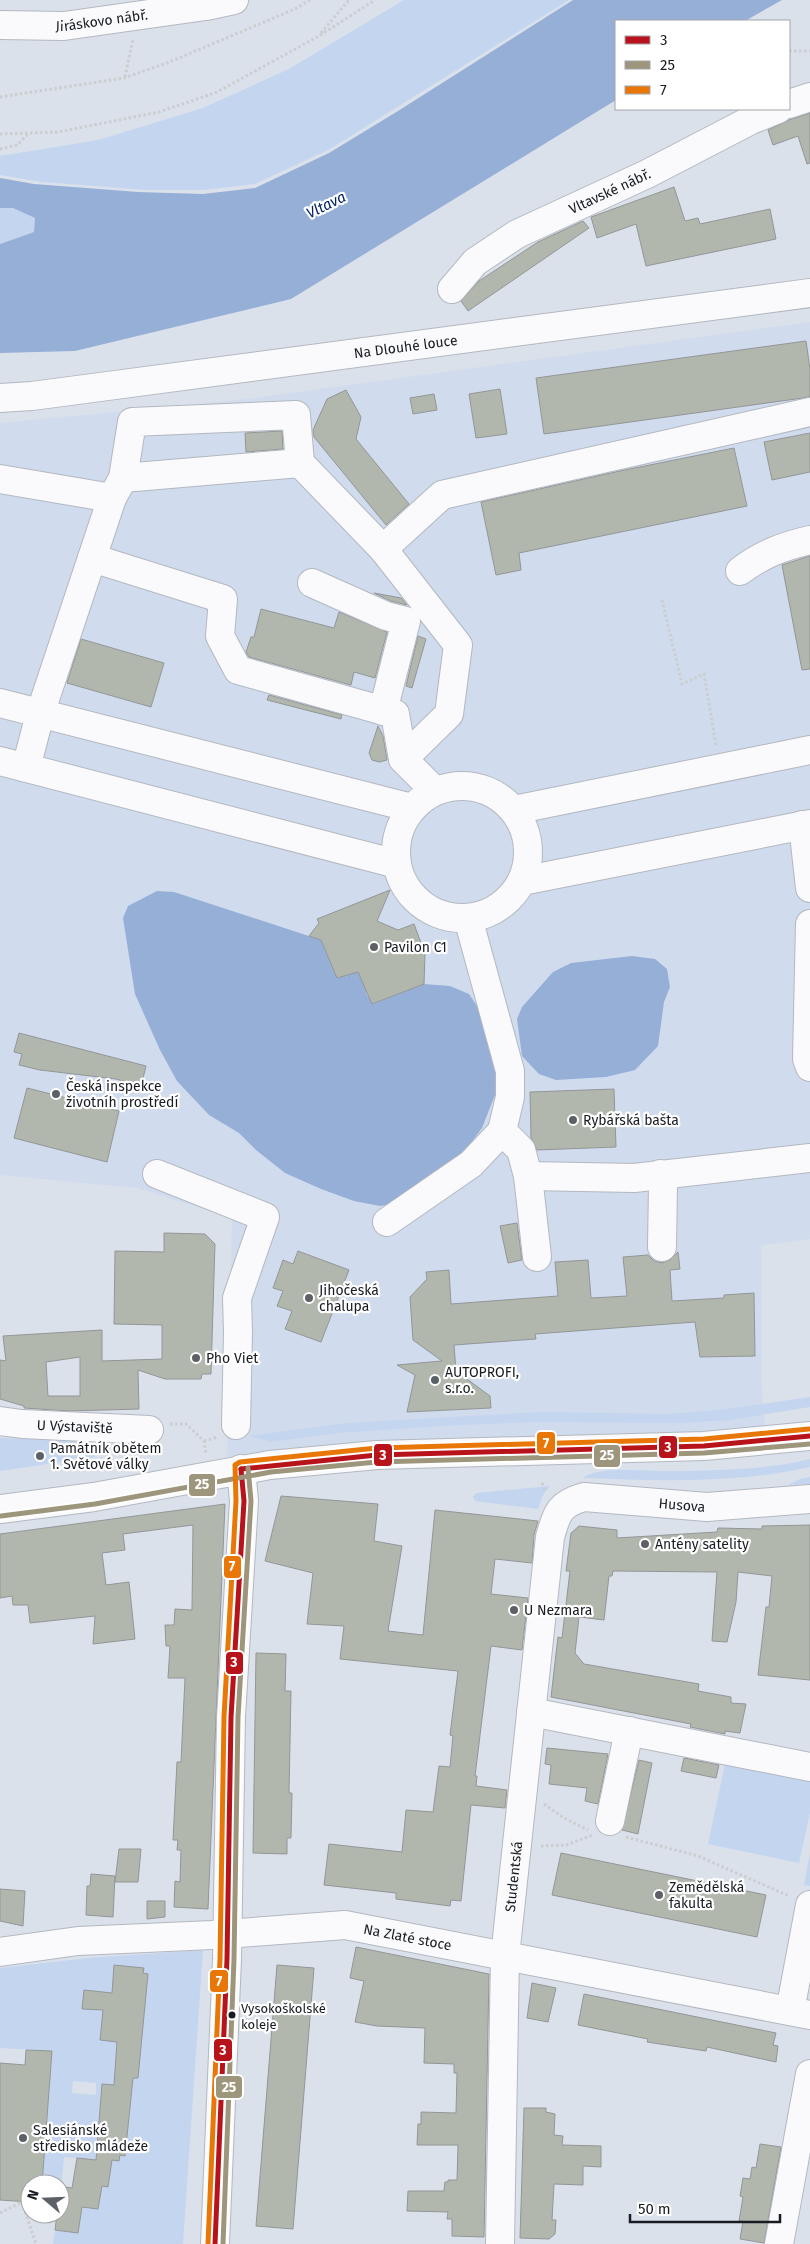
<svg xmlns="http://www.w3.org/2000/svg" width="810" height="2244" font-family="'Fira Sans',sans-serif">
  <rect width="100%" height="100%" fill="#dbe1eb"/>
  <path fill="#d0dbed" d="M810 322V1239L761 1246 762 1393 765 1426 699 1436 558 1437 227 1456 232 1218 137 1188 0 1175V423L239 400Z"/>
  <g fill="#c4d5f0" fill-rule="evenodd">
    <path d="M404 0H569L330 149 255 184 204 190H147L42 182 0 175V156L98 140 203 108 289 69Z"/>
    <path d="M0 208H13L35 218 34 232 0 244Z"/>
    <path d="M810 1397V1407L730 1420 681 1423 533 1422 441 1426 337 1433 271 1442 249 1436 347 1423 541 1412 668 1414 720 1410Z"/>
    <path d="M0 1438 75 1441 86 1446 95 1457 0 1471Z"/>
    <path d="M810 1459V1467C736 1484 658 1481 583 1478 600 1465 650 1472 673 1471 718 1470 766 1470 810 1459Z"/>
    <path d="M810 1477V1484L788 1485 800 1479Z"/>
    <path d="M550 1486 543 1495 538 1509 475 1501 473 1497 476 1493Z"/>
    <path d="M726 1759 810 1777V1813L799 1863 708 1844Z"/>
    <path d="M810 1852V1886L804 1885Z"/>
    <path d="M203 1950 183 2244H53L55 2230 78 2233 81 2214 66 2212 67 2205 98 2209 102 2186 108 2187 110 2176 105 2161 64 2157 61 2187 60 2184H42L51 2051 0 2048V1968L88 1958ZM84 1991 102 1992 101 2010 82 2009ZM142 2019 138 2078 115 2076 117 2042 100 2040 101 2033 119 2035ZM73 2081 96 2083V2095L72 2093ZM131 2099 125 2156 120 2155 119 2161 100 2159Z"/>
  </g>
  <g fill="#96afd7">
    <path d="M573 0H782L745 21H616V100L291 299 75 351 0 353V244L34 232 35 218 13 208H0V178L34 184 138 192 203 194 255 188 329 153 398 111Z"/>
    <path d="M157 891 174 892 321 940 337 978 345 975 346 977 348 974 359 969 368 992 366 993 373 1004 424 984 450 986 469 994 481 1012 497 1066 495 1095 482 1128 459 1159 407 1201 380 1206 354 1201 321 1189 285 1173 256 1150 239 1133 209 1115 177 1081 160 1050 135 994 123 918 128 906Z"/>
    <path d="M632 956 655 959 667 969 670 987 664 1002 658 1046 635 1070 606 1077 556 1080 539 1074 522 1056 517 1019 522 1007 553 972 571 963Z"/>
  </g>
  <g fill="#b2b7ae" stroke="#939697" fill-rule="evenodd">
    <path d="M810 113V163L807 164 798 136 773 145 768 130 789 120Z"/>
    <path d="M674 187 685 221 698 218 700 224 770 209 776 239 646 266 636 224 597 238 591 217Z"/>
    <path d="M583 221 589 228 468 311 461 301 479 281 538 242Z"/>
    <path d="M806 341 810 369V397L544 434 536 378Z"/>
    <path d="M500 389 507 434 476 438 469 394Z"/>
    <path d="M346 390 361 417 356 439 409 504 386 525 314 437 313 430 327 399Z"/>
    <path d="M434 394 437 410 413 414 410 398Z"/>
    <path d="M282 431 283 449 246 452 245 433Z"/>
    <path d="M810 433V472L772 480 764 442Z"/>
    <path d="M734 448 747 506 519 553 521 570 496 575 481 502 620 471Z"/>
    <path d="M810 556V669L802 670 782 565Z"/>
    <path d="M374 593 401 598 407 605 391 601Z"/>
    <path d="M261 609 334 628 339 612 387 632 375 678 354 672 351 685 249 657 246 652 251 637H254Z"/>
    <path d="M418 636 426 639 412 688 406 686Z"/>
    <path d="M81 639 164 663 151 707 67 683Z"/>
    <path d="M269 695 342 715 341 719 267 700Z"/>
    <path d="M378 726 383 736 387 760 379 762 372 760 369 753Z"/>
    <path d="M390 890 377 921 398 930 414 924 425 954 424 984 372 1004 358 972 337 978 321 940 309 936 319 923 317 919Z"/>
    <path d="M19 1033 146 1066 141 1086 116 1079 40 1070 19 1065 22 1054 14 1052Z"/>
    <path d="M27 1088 119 1111 107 1162 14 1138Z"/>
    <path d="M614 1089 616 1147 537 1150 531 1138 530 1092Z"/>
    <path d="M517 1223 522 1260 508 1263 500 1226Z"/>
    <path d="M164 1233 205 1234 215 1244 211 1374H202L201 1379H165L138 1370 139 1409 69 1411 24 1408V1406L0 1399V1360L6 1361 3 1336 102 1330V1361L162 1359V1325L114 1324 115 1251 164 1252ZM80 1357V1396H48L46 1362Z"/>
    <path d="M298 1251 349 1270 321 1342 285 1329 292 1311 277 1306 283 1291 273 1288 283 1260 293 1264Z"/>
    <path d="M678 1252 680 1269 670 1270 672 1301 724 1298V1295L754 1293 755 1356 700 1357 695 1322 535 1334 536 1339 454 1345 456 1371 490 1396 491 1408 407 1412 415 1375 397 1365 442 1361 413 1340 410 1297 427 1279 426 1272 449 1270 451 1304 558 1296 555 1262 588 1260 591 1298 610 1297 627 1296 623 1257 648 1255 654 1261 662 1263 670 1260Z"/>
    <path d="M281 1496 378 1504 374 1541 402 1546 388 1631 423 1635 435 1510 538 1521 534 1535 532 1563 495 1559 491 1594 528 1598 522 1650 491 1646 475 1776H477L476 1786 507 1790 505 1808 471 1805 461 1901 451 1900 450 1906 396 1899V1893L324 1885 329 1844 402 1852 406 1810 433 1812 439 1766 450 1767 453 1736 450 1735 458 1671 340 1659 344 1626 307 1624 313 1573 265 1561Z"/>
    <path d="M225 1504 208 1909 174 1907 175 1881 180 1882 181 1850H177L178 1840H173L177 1762H181L185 1678H168L170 1646H166L165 1625H174L175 1609 192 1610 193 1525 123 1534 125 1550 102 1553 106 1585 129 1582 135 1639 93 1644 95 1616 30 1623 28 1605H13L12 1596 0 1598V1534Z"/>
    <path d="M810 1525V1680L758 1675 766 1607H769L772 1576 738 1572 736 1602 727 1642 712 1641 717 1572 613 1571 612 1576H609L604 1620 579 1617 575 1653 584 1664 699 1684 698 1691 731 1697V1703L746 1704 740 1733 725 1731V1734L690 1727 691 1724 551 1697 558 1637 562 1638 570 1571H566L571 1533 579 1526 617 1530V1538L717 1532 718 1528 762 1529V1526Z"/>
    <path d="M256 1653 286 1654 285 1691H291L289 1793H292L291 1838H287V1854L253 1853Z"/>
    <path d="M547 1748 608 1754 598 1804 585 1801 587 1788 549 1784 551 1765 545 1764Z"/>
    <path d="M684 1758 719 1765 716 1778 681 1771Z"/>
    <path d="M639 1760 652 1763 638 1834 622 1830Z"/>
    <path d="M119 1849H141L138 1882H115Z"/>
    <path d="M561 1853 766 1895 757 1937 552 1895Z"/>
    <path d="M91 1874 115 1876 113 1917 86 1915 87 1886H90Z"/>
    <path d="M0 1889 25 1891 23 1926 0 1921Z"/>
    <path d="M147 1901H165V1917L147 1919Z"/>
    <path d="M356 1947 489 1974 484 2237 452 2236V2219H447L448 2212 407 2211 408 2191H444L445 2182H448V2180H457L458 2145H417L418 2124H421V2112L456 2113 457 2073H454V2064L424 2063 425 2028 377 2026 355 2022 364 1981 350 1978Z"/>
    <path d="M114 1965 144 1968 143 1973 148 1974 138 2078H133L125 2156 120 2155 119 2161 112 2160 108 2187 102 2186 98 2209 82 2207 78 2233 55 2230 57 2214H60V2186L72 2188 77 2158 96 2160 102 2084 114 2085 117 2042 100 2040 103 2010 82 2009 84 1990 112 1993Z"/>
    <path d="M277 1965 314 1968 293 2229 256 2226Z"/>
    <path d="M532 1983 556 1988 548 2022 527 2018Z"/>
    <path d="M584 1994 776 2033 773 2045 778 2046 776 2062 707 2047 706 2051 647 2042 648 2039 578 2025Z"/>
    <path d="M26 2050 52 2051 42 2184H30V2202L0 2200V2063L25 2065Z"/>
    <path d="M524 2108H546V2112L555 2114 554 2135 563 2136 562 2145 601 2146V2167L583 2166V2185L554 2184 552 2220H556L555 2234 549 2239 520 2238Z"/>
    <path d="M760 2144 781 2147 764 2243 740 2239 743 2221H739L743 2197 740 2196 743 2178 750 2179 752 2167 756 2168Z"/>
  </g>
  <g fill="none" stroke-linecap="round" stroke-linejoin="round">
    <defs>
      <g id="minor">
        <path id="s1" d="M0 25 64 26 206 6 234 0"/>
        <path d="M789 104 810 97"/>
        <path id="s2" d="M452 289 475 262 517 234 647 174 751 120 778 109"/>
        <path d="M123 478 300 463 383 549 442 495 810 412"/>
        <path d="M0 479 112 498"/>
        <path d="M383 549 458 645 449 714 403 759"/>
        <path d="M92 558 223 599 220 636 238 670 395 714 403 759 435 791"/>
        <path d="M740 571C762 554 784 546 810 540"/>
        <path d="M312 583 386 616 406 621 383 711"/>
        <path d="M0 703 412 808"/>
        <path d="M0 761 397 864"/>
        <path d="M26 768 40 714 112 498 123 478 132 422 296 415 300 463"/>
        <circle cx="462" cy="852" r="66"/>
        <path d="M514 810 810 750"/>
        <path d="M803 825 810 888"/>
        <path d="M522 881 810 824"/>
        <path d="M468 918 510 1071V1097L502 1131 521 1150 528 1176 634 1178 810 1158"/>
        <path d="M810 924 807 1059 810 1067"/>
        <path d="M157 1174 265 1217 237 1298 238 1332 236 1425"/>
        <path d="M660 1174 663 1185 662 1247"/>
        <path d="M528 1176 537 1257"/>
        <path d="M387 1222 471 1164 502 1131"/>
        <path id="s3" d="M0 1421 22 1424 149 1430"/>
        <path d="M0 1509 94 1497 270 1465 377 1455 704 1446 810 1436"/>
        <path d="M531 1712 810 1767"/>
        <path d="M610 1821 629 1731"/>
        <path id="s4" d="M0 1952 78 1941 212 1935 345 1925 810 2015"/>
        <path d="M790 2011 810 1905"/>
        <path d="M215 2244 227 1959 231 1717 244 1501 241 1469"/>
        <path id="s5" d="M500 2244 505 1956 550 1537C557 1513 559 1504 584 1497L707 1507 810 1499"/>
        <path d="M779 2244 810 2074"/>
      </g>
      <g id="major">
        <path id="s6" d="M0 398 32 396 810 293"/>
      </g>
    </defs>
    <use href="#minor" stroke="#b3b8c0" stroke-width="30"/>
    <use href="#major" stroke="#b3b8c0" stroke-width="30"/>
    <g stroke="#cbcdcf" stroke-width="3" stroke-dasharray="2.5 2.5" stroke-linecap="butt">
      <path d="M321 33 349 0"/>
      <path d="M789 51H810"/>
      <path d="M125 77 133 39"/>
      <path d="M0 97 124 78 167 63 295 9 310 0"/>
      <path d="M0 134 58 132 159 112 217 92 319 36 375 0"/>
      <path d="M0 149 17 145 28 134"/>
      <path d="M662 600 682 684 704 674 716 745"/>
      <path d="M170 1424H186L204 1441 206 1454"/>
      <path d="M204 1441 218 1437"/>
      <path d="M542 1483 546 1492"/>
      <path d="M544 1804 564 1818 588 1830"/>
      <path d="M626 1837 698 1856 789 1896"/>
      <path d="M541 1846 566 1845 593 1835"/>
      <path d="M0 2213 22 2202 36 2244"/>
    </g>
    <use href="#minor" stroke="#fafafc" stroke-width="28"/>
    <use href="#major" stroke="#fafafc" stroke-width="28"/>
    <defs>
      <g id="bus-1">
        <path d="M241 1469 377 1455 704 1446 810 1436"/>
        <path d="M215 2244 227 1959 231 1717 244 1501 241 1469"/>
      </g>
      <g id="bus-2">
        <path d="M1 1516 95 1504 271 1472 377 1462 704 1453 810 1444"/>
        <path d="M223 2244 234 1959 238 1717 251 1501 248 1468"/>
      </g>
      <path id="bus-3" d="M208 2244 220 1959 224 1717 236 1501 235 1465 240 1462 377 1448 704 1439 809 1429"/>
    </defs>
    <use href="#bus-1" stroke="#fff" stroke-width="9"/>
    <use href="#bus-2" stroke="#fff" stroke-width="9"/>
    <use href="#bus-3" stroke="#fff" stroke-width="9"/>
    <use href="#bus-1" stroke="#b8131b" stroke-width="5"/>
    <use href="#bus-2" stroke="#9e967c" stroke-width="5"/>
    <use href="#bus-3" stroke="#e97708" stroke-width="5"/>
  </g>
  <g fill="#5c6168" stroke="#fff" stroke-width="2">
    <circle cx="374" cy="947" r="5"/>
    <circle cx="56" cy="1094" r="5"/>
    <circle cx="573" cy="1120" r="5"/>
    <circle cx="309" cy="1298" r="5"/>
    <circle cx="196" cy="1358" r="5"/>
    <circle cx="435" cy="1380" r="5"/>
    <circle cx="40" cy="1456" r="5"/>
    <circle cx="645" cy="1544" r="5"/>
    <circle cx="514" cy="1610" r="5"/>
    <circle cx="659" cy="1895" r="5"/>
    <circle cx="23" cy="2138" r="5"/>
  </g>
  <circle fill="#181c22" stroke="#fff" stroke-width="2" cx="232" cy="2015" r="4.5"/>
  <g text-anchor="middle" stroke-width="4.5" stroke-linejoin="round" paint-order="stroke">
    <g font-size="13" fill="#181c22" stroke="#fff" text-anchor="start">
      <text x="241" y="2013">Vysokoškolské<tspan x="241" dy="16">koleje</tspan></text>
    </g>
    <g font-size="14" fill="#181c22" stroke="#fff">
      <text dy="5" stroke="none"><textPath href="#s1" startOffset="102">Jiráskovo nábř.</textPath></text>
      <text dy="5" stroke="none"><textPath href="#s2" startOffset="188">Vltavské nábř.</textPath></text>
      <text dy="5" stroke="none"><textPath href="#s6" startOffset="409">Na Dlouhé louce</textPath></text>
      <text dy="5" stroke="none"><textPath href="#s3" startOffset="75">U Výstaviště</textPath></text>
      <text dy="5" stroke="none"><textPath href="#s5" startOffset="864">Husova</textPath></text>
      <text dy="5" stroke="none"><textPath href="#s5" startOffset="368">Studentská</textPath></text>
      <text dy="5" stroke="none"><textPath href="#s4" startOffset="410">Na Zlaté stoce</textPath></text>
    </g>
    <g font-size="14" fill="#181c22" stroke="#fff" text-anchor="start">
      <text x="384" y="952">Pavilon C1</text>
      <text x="66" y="1091">Česká inspekce<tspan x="66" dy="16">životníh prostředí</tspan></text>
      <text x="583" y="1125">Rybářská bašta</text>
      <text x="319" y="1295">Jihočeská<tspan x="319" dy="16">chalupa</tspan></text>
      <text x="206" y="1363">Pho Viet</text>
      <text x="445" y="1377">AUTOPROFI,<tspan x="445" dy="16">s.r.o.</tspan></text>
      <text x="50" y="1453">Památník obětem<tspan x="50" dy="16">1. Světové války</tspan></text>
      <text x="655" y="1549">Antény satelity</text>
      <text x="524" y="1615">U Nezmara</text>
      <text x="669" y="1892">Zemědělská<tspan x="669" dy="16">fakulta</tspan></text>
      <text x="33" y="2135">Salesiánské<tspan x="33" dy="16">středisko mládeže</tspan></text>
    </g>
    <g font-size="15" font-style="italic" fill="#012463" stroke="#fff">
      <text transform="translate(326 205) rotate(-26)" y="5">Vltava</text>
    </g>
  </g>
  <g stroke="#fff" stroke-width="2">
    <rect x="536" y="1431" width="20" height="24" rx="5" fill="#e97708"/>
    <rect x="658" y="1435" width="20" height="24" rx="5" fill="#b8131b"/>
    <rect x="373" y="1443" width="20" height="24" rx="5" fill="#b8131b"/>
    <rect x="593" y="1444" width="28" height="24" rx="5" fill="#9e967c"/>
    <rect x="188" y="1473" width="28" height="24" rx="5" fill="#9e967c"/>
    <rect x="223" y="1555" width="19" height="24" rx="5" fill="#e97708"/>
    <rect x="225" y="1651" width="19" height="24" rx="5" fill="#b8131b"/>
    <rect x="209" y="1969" width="20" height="24" rx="5" fill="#e97708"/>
    <rect x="213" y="2038" width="20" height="24" rx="5" fill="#b8131b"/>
    <rect x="215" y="2075" width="28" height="24" rx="5" fill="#9e967c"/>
  </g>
  <g font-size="14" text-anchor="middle" font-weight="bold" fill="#fff">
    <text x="546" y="1448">7</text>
    <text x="668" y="1452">3</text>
    <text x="383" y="1460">3</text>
    <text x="607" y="1460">25</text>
    <text x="202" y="1489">25</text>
    <text x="232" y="1571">7</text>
    <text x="234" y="1667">3</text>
    <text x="219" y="1986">7</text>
    <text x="223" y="2055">3</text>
    <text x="229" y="2092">25</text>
  </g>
  <rect x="615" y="20" width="175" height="90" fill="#ffffff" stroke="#a3a4a7"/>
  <rect x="625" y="36" width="25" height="8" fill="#b8131b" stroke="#a3a4a7"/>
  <text x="660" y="45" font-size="15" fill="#181c22">3</text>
  <rect x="625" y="61" width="25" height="8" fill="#9e967c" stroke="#a3a4a7"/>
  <text x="660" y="70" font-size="15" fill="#181c22">25</text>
  <rect x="625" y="86" width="25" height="8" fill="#e97708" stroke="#a3a4a7"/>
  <text x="660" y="95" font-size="15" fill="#181c22">7</text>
  <g transform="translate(45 2199) rotate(289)"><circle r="24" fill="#ffffff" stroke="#a3a4a7"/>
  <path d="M0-4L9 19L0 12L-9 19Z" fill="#5c6168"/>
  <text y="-8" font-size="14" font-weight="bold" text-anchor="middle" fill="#181c22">N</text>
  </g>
  <path d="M630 2214v8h150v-8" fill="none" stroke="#181c22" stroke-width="2.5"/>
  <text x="638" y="2214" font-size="15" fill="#181c22" stroke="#ffffff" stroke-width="4" paint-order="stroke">50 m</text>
</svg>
